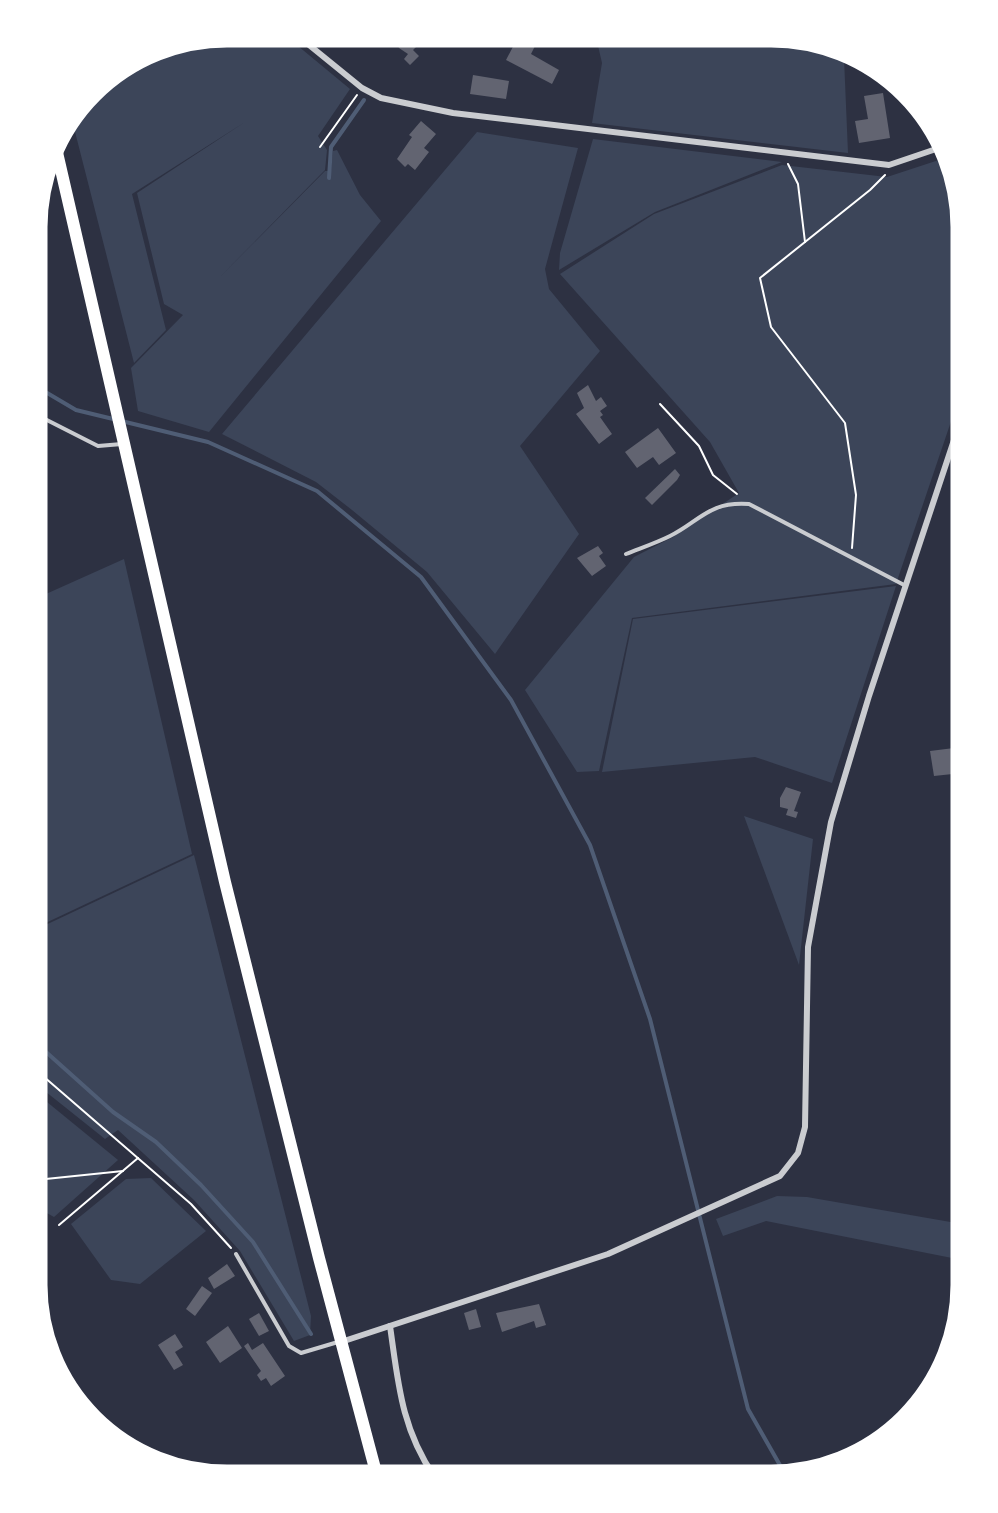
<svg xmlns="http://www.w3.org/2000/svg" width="998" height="1513" font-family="'PT Sans Narrow',sans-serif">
  <rect width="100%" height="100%" fill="#2d3142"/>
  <g fill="#3c4559">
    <path d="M228 36H286L350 89 318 136 327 150 325 170 214 283 325 171H331L333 151 337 150 360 195 381 221 209 432 138 411 131 368 183 315 164 304 137 193 245 122 132 194 166 330 134 363 72 120 101 83 166 46Z"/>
    <path d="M596 37 796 38 844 58 848 153 592 123 602 63Z"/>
    <path d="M477 132 578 148 545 269 549 289 600 351 520 446 579 534 495 654 427 572 352 510 316 482 222 434Z"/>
    <path d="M593 139 782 162 655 212 559 270 560 253Z"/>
    <path d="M948 157 962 228V389L896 584 632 618 599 771 577 772 525 690 634 557 673 537 739 493 710 442 560 274 654 214 782 165 887 177Z"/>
    <path d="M124 559 192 854 37 927V598Z"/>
    <path d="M896 586 832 783 755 757 602 772 633 619Z"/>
    <path d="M744 816 813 839 799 965Z"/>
    <path d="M194 855 311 1316 310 1335 294 1341 240 1251 194 1200 118 1130 105 1139 36 1084 37 929Z"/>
    <path d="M36 1093 118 1160 54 1217 36 1207Z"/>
    <path d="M151 1178 206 1231 140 1284 111 1280 71 1224 126 1179Z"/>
    <path d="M777 1196 807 1197 962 1224V1260L766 1221 723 1236 716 1219Z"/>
  </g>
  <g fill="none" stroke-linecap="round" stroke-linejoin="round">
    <g stroke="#4f5d75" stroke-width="4">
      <path d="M329 178 331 147 364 100"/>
      <path d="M37 387 76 410 208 442 317 491 421 577 511 700 590 845 650 1019 748 1409 785 1474"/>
      <path d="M36 1043 113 1112 156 1142 201 1185 253 1242 311 1334"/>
      <path d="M400 1473 403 1476"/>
    </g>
  </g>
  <g fill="#626471">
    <path d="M393 36 426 37 413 50 419 56 410 65 404 59 408 54 399 48Z"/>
    <path d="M518 37 535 46 531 54 559 70 552 84 506 60Z"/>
    <path d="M473 75 509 81 506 99 470 94Z"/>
    <path d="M883 93 890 138 859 143 855 121 868 119 864 96Z"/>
    <path d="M421 121 436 134 424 148 429 152 415 170 408 164 405 167 397 159 412 137 409 135Z"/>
    <path d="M588 385 596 401 601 397 607 406 600 411 603 415 600 417 612 434 599 444 576 414 584 408 577 393Z"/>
    <path d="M658 428 676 453 659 465 653 457 637 468 625 452Z"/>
    <path d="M675 469 680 475 677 480 652 505 645 498Z"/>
    <path d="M598 546 603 553 599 556 606 566 592 576 577 558Z"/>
    <path d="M962 747V773L934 776 930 751Z"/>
    <path d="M786 787 801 792 794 811 798 812 796 818 786 815 788 809 780 807V798Z"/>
    <path d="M227 1264 235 1276 214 1289 208 1278Z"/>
    <path d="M202 1286 212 1293 195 1316 186 1309Z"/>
    <path d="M539 1304 546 1325 536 1328 534 1321 502 1332 496 1313Z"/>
    <path d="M476 1309 481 1327 469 1330 464 1313Z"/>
    <path d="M259 1313 269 1331 259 1336 249 1319Z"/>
    <path d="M228 1326 242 1348 220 1363 206 1342Z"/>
    <path d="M175 1334 183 1347 175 1352 183 1365 174 1370 158 1345Z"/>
    <path d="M248 1343 252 1350 263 1343 285 1376 271 1386 266 1378 261 1381 257 1375 261 1371 244 1346Z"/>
  </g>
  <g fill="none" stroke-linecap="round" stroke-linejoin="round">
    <g stroke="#fff" stroke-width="2">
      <path d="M320 147 357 95"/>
      <path d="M788 164 798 184 805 242"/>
      <path d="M660 404 699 446 713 475 737 494"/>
      <path d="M852 548 856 495 845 423 771 327 760 278 870 190 885 175"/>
      <path d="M36 1070 191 1204 231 1248"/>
      <path d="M36 1180 123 1171"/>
      <path d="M59 1225 138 1158"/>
    </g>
    <g stroke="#caccd0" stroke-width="4">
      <path d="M37 415 98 446 122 444"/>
      <path d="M626 554C641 548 656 543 670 536 700 521 709 501 749 504L906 586"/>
      <path d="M236 1254 289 1346 301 1353 338 1342"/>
    </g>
    <g stroke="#caccd0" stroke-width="6">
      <path d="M298 36 362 88 381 98 453 113 889 165 942 147"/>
      <path d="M390 1326C398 1381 401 1428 434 1476"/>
      <path d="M341 1342 608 1254 780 1176 798 1153 805 1127 808 947 831 822 869 696 962 416"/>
    </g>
    <path stroke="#fff" stroke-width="12" d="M56 148 225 882 319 1258 377 1476"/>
  </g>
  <path d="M0 0H998V1513H0ZM227 46H771A181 181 0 0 1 952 227V1285A181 181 0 0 1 771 1466H227A181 181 0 0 1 46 1285V227A181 181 0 0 1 227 46Z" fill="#fff" fill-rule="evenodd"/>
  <path fill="none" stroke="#fff" stroke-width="3" d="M227 46H771A181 181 0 0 1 952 227V1285A181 181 0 0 1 771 1466H227A181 181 0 0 1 46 1285V227A181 181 0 0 1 227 46Z"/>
</svg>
